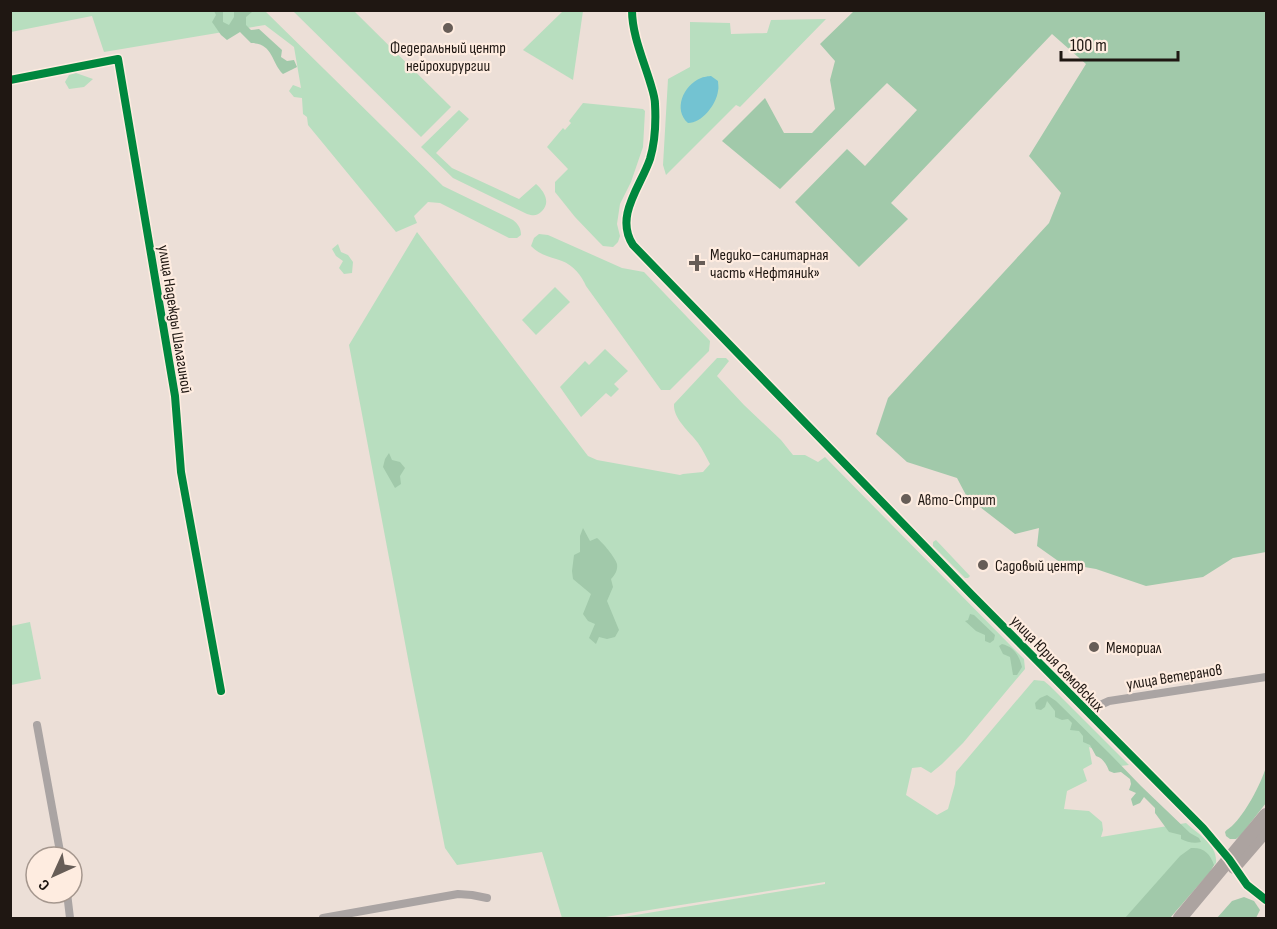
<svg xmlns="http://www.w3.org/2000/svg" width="1277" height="929" font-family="'Sofia Sans Condensed',sans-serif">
  <rect width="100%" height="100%" fill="#ecdfd7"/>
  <g fill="#b8debf">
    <path d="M11 11H265L443 186 513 220C518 224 521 228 521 235L517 238H509L440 203 428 202 414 216 417 223 396 232 308 125 307 117 303 114 302 98 294 97 289 91 293 85 301 88 294 47 265 25 104 52 92 16 11 32Z"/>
    <path d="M293 11H354L451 107 421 137Z"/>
    <path d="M563 11H583L573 80 523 50Z"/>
    <path d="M826 19 740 107 736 105 666 175 663 165 668 79 690 67V22L730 23 731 34 767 33 771 20Z"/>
    <path d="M76 73 93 79 84 87 69 89 65 82 69 75Z"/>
    <path d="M583 103 643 109 645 111 643 147 631 182 620 204 617 224 620 236 618 242 613 247 603 246 597 240 575 217 555 192V182L568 169 547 147 563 128 565 130 571 123 569 121Z"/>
    <path d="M459 110 469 119 436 153 452 168 519 199 536 184C544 191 551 202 542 211 537 216 534 216 527 214L453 178 421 147Z"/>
    <path d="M417 232 588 456 597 460 680 475 683 474 703 472 710 464C706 457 703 450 698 443 689 431 673 419 674 404L717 358H726L729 361 717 376 744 405 781 440 793 455H805L818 462 825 457 1024 659 1025 669 963 743 942 764 931 773 921 767 912 768 906 795 937 815 948 809 955 784 956 772 1034 680 1044 681 1050 686 1129 765 1111 767 1096 750 1089 747 1092 764 1083 769 1087 781 1067 791 1064 809 1089 811 1102 822 1103 830 1101 837 1186 823C1198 834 1218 845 1216 863L1169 918H617L825 884V882L599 918H562L542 852 457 865 445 848 412 680 349 345Z"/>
    <path d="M539 234 548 235 622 268 644 272 710 341 709 351 670 390H661L586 286C582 276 573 265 562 261 551 257 539 255 531 246L534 238Z"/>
    <path d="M338 244 341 252 348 255 353 262 352 273 344 274 339 268 343 261 336 256 332 249Z"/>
    <path d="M555 287 570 302 536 335 522 320Z"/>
    <path d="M605 349 628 371 614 384 619 389 611 397 606 393 581 417 560 387 585 361 589 365Z"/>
    <path d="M936 540 970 576 968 578H965L933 546V542Z"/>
    <path d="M30 622 41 679 11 685V626Z"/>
  </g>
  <g fill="#a1c9aa">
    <path d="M855 10 1266 11V552L1233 558 1203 577 1146 586 1096 569 1061 563 1037 546 1039 528 1015 534 967 497 957 478 907 462 876 434 888 398 1049 223 1061 193 1029 156 1086 64 1052 34 891 203 908 219 859 267 795 202 847 149 865 166 917 110 887 83 780 189 722 141 765 98 784 133H812L835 109 830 80 835 61 820 44Z"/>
    <path d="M214 11H223V22L229 25 234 17V11H251L252 12 246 17V25L251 30 259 29 282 50 281 57 287 61 294 60 297 67 283 74C271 62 273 43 251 43L240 32 227 40 221 35 212 22 216 15Z"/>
    <path d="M389 453 392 460 400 462 405 468 400 476 401 484 395 488 383 467 385 459Z"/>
    <path d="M583 528 590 541 597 538C603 543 615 557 617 564 618 570 615 575 611 579L613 587 607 601 619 630 615 637 607 639 599 637 596 644 589 638 595 624 588 621 583 614 591 594 573 579 572 571 574 555 580 552V536Z"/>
    <path d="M970 614 974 615 995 635 994 640 990 643 985 641V635L976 631 965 621 968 620Z"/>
    <path d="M1002 644C1014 647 1019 655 1022 667L1017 675H1013L1010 657 1003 654 999 646Z"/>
    <path d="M1047 695 1056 701 1110 754 1141 786 1190 833 1199 838 1201 842C1194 844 1187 842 1181 839V835L1169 832 1155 813V808L1144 797 1140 803 1133 806 1131 799 1136 793 1129 790 1131 784 1130 779 1121 772 1114 773 1109 771C1107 765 1103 758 1096 756L1090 745 1083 742V736L1079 731 1070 730 1072 723 1068 719 1062 720 1055 717V711L1047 701 1045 707 1041 710 1036 709 1035 703 1040 698Z"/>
    <path d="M1266 767V803L1241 835 1236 839H1230L1226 836 1225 832C1227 829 1230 828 1232 826 1245 814 1261 784 1266 767Z"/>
    <path d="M1191 848C1203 847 1210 853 1214 865L1210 872 1170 918H1125L1180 856Z"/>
    <path d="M1244 897 1254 901 1260 910 1256 918H1217L1232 901Z"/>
  </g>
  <path fill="#73c3d2" d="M711 76 718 81C718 84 719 88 718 91 716 105 702 123 688 123 673 110 683 85 701 78 702 77 710 76 711 76Z"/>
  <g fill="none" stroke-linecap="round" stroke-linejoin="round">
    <g stroke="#aaa4a3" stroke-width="8">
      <path d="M632 10C632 34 643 59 650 82 652 89 655 97 655 104 656 122 655 142 650 159 641 186 614 216 633 245L971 594 1203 828 1229 859 1247 885 1266 900"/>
      <path d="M10 80 118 59 175 396 181 472 221 691"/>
      <path d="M1089 713 1098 706 1109 701 1266 677"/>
      <path d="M37 725 61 857"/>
      <path d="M67 893 70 918"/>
      <path d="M323 918 458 894 472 895 487 898"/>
    </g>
    <g stroke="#aca3a0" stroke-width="14">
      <path d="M1234 867 1266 830"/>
      <path d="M1180 918 1266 815"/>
    </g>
    <defs>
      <g id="cycleway">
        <path d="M632 10C632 34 643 59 650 82 652 89 655 97 655 104 656 122 655 142 650 159 641 186 614 216 633 245L971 594 1203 828 1229 859 1247 885 1266 900"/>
        <path d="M10 80 118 59 175 396 181 472 221 691"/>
      </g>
    </defs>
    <use href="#cycleway" stroke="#feece0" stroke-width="11"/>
    <use href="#cycleway" stroke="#00873e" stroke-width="8"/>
  </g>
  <g fill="#675d57" stroke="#feece0" stroke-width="2">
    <circle cx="448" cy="28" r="6"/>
    <path d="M694 254h6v6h6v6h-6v6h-6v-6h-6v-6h6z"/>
    <circle cx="906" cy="499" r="6"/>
    <circle cx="983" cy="565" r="6"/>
    <circle cx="1094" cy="647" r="6"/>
  </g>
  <g text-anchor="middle" stroke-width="4.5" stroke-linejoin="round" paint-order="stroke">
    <g font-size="16" fill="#1f1712" stroke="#feece0" text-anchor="start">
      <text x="448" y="53" text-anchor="middle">Федеральный центр<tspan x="448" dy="18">нейрохирургии</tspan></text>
      <text x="710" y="260">Медико–санитарная<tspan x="710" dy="18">часть «Нефтяник»</tspan></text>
      <text x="918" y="505">Авто-Стрит</text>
      <text x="995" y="571">Садовый центр</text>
      <text x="1106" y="653">Мемориал</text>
    </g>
    <g font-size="16" fill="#1f1712" stroke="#feece0">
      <text transform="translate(176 319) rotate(81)" y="6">улица Надежды Шалагиной</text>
      <text transform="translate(1058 663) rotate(46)" y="6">улица Юрия Семовских</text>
      <text transform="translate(1174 676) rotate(-9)" y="6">улица Ветеранов</text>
    </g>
  </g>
  <rect width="1277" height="929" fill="none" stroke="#1f1712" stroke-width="24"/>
  <g transform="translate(54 875) rotate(225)"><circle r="28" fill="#feece0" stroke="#a5978e" stroke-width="1.5"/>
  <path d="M0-4.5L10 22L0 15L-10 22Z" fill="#675d57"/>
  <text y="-9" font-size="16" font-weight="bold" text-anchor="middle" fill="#1f1712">С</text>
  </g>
  <path d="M1061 51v9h117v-9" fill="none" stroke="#1f1712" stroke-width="3"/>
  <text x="1070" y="51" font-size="18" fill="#1f1712" stroke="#feece0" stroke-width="4.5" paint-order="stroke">100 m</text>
</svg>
